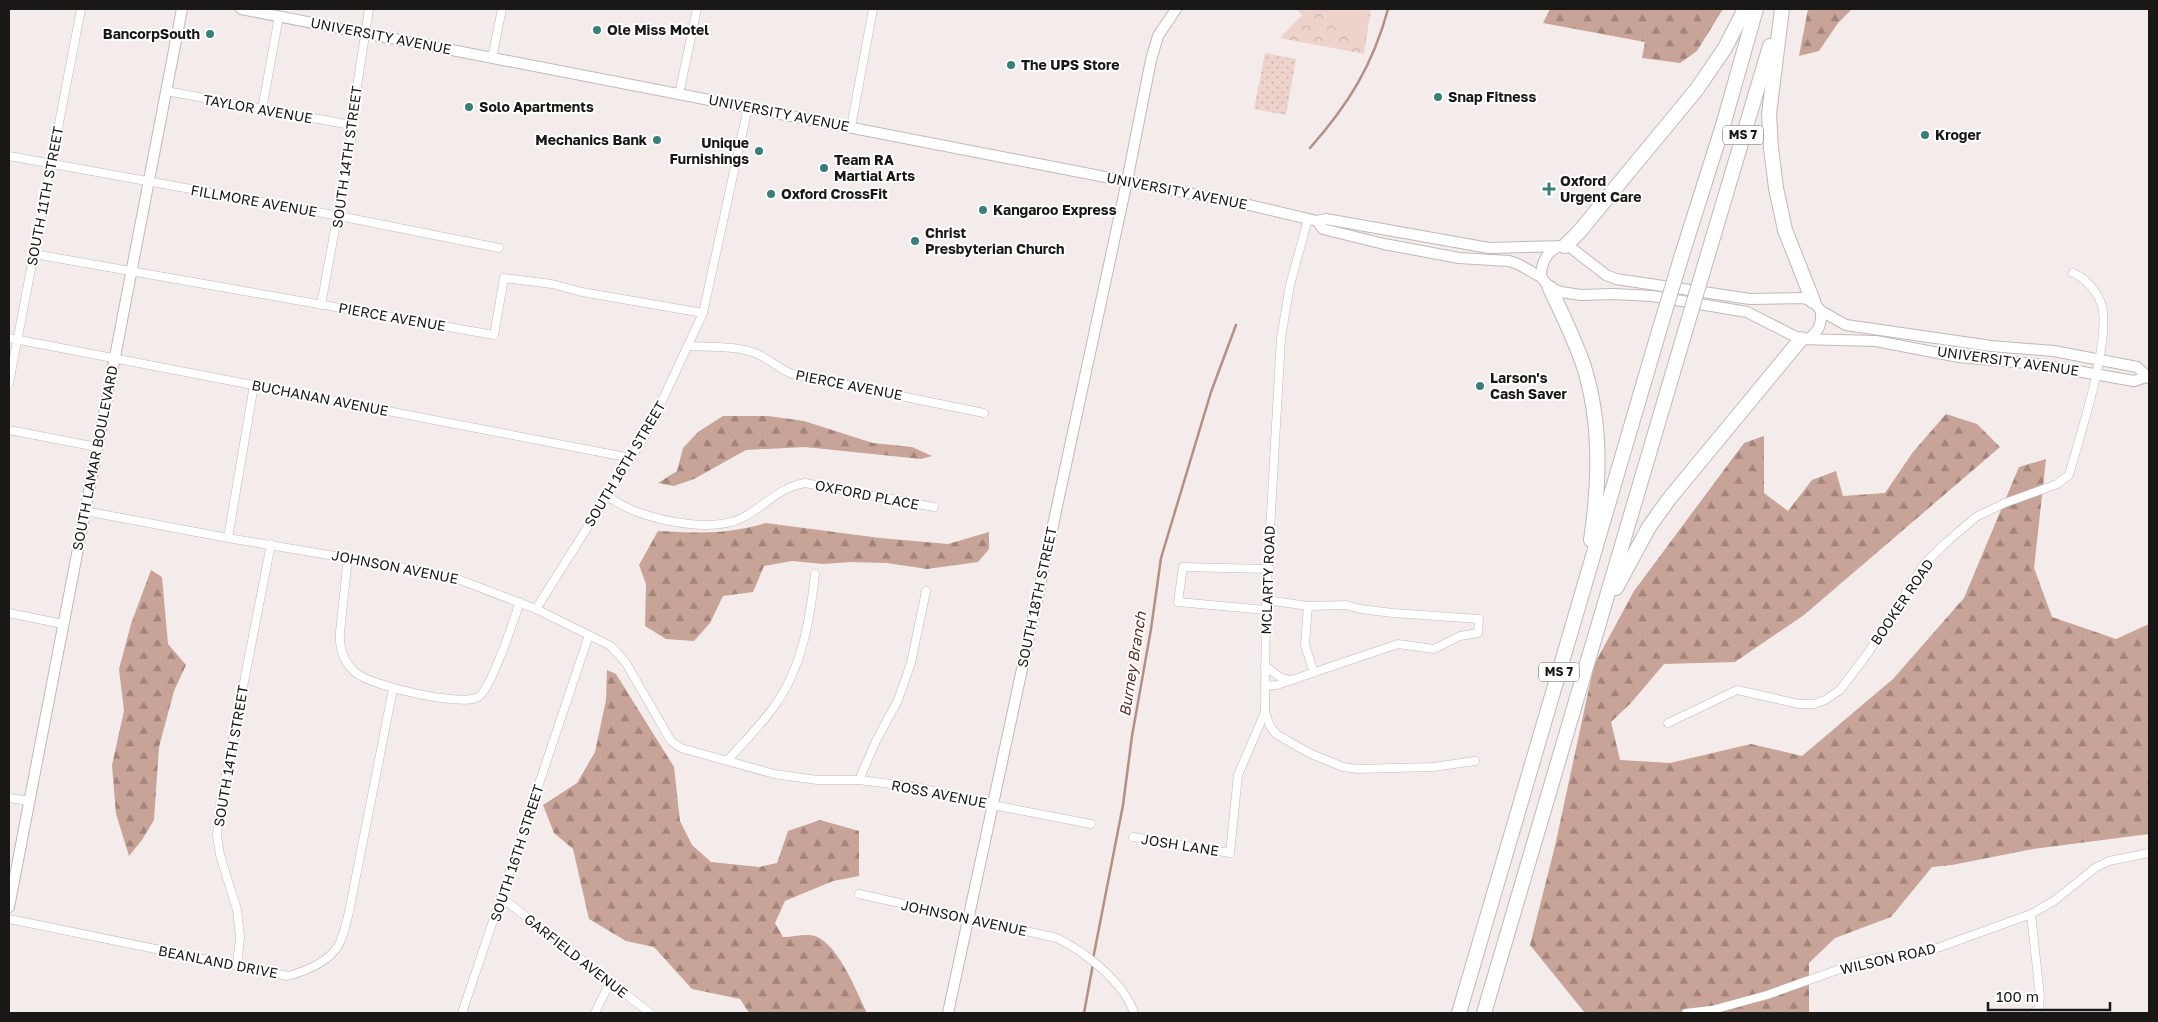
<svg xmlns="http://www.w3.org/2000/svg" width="2158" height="1022" font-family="'Golos Text',sans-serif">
  <defs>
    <pattern id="grass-dots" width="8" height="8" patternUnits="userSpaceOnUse" patternTransform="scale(1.25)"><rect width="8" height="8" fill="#edd3cc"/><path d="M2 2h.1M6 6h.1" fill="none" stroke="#cbb4ae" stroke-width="1.8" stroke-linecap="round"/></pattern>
    <pattern id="forest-firs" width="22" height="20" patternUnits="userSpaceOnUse" patternTransform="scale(1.25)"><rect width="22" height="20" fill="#c8a398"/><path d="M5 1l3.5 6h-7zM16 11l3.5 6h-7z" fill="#a2847b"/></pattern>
    <pattern id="park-crowns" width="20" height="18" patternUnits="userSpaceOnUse" patternTransform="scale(1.25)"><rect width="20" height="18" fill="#edd3cc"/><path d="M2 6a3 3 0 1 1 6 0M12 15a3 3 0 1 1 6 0" fill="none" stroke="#cbb4ae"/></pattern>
  </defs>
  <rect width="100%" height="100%" fill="#f4ecea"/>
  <path fill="url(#grass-dots)" d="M1265 53 1296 59 1286 115 1254 109Z"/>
  <g fill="url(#forest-firs)">
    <path d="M1550 9H1723L1697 51 1680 63 1642 58 1645 42 1543 23Z"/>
    <path d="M1808 9H1852L1838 23 1819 51 1799 56Z"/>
    <path d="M1946 414 1977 424 2000 447 1804 615 1735 662 1664 664 1630 704 1611 722 1620 760 1670 763 1751 744 1802 756 1893 679 1964 598 2019 467 2046 459 2034 568 2052 617 2116 639 2149 624V834L2033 849 1952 865 1932 867 1891 917 1835 938 1809 963V1013H1585L1530 945 1555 846 1594 665 1634 591 1744 443 1764 436V493L1788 511 1812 480 1836 471 1843 496 1885 493 1913 452Z"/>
    <path d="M723 416H768L804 421 873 443 912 447 932 456 921 459 805 447 746 450 694 479 674 486 658 483 677 471 683 448 698 432Z"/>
    <path d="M766 523 880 538 948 544 989 532V549L978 562 927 569 887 563 850 562 823 564 792 561 764 566 753 592 723 596 710 623 694 641 666 639 645 626 646 584 639 565 658 531C697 533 728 535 766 523Z"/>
    <path d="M151 570 162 577 168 644 186 665 174 691 159 747 154 820 142 840 129 856 116 814 112 765 124 711 119 669 131 624Z"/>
    <path d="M607 670 616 674 674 767 680 821 692 845 711 862 759 867 777 863 788 831 820 820 859 831V876L833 881 785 901 775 923 783 937C792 937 806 933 815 936 839 945 856 991 867 1013H749L740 999 692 989 654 947 626 941 589 919 573 849 554 833 543 805 577 783 595 752 606 700Z"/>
  </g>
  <path fill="url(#park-crowns)" d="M1297 9H1371L1364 54 1280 38 1302 15Z"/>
  <path fill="#edd3cc" d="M1315 9H1359L1369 16 1359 38 1334 34 1339 19 1318 13Z"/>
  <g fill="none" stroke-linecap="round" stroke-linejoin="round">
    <g stroke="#b48f85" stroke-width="2.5">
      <path d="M1310 148C1348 105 1373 65 1388 9"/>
      <path d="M1093 959 1123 805 1132 736 1151 629 1161 558 1211 392 1236 325"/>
      <path d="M1084 1013 1093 964"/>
    </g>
    <defs>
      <g id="street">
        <path d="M492 58 502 9"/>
        <path d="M166 91 351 125"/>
        <path d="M679 94 697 9"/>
        <path d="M262 110 279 16"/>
        <path d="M851 127 873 9"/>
        <path d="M9 156 339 216 499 248"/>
        <path d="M1308 219 1290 285 1281 338 1266 600 1265 712 1270 726 1276 734 1309 753 1343 767 1357 769 1433 767 1475 761"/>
        <path d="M34 254 494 335 504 278 552 284 582 292 703 313"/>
        <path d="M321 305 353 131 351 125 369 9"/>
        <path d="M9 338 631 458"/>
        <path d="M689 346C709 347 737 346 755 353 768 358 779 369 792 374L984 413"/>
        <path d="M9 383 81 9"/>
        <path d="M9 430 97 447"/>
        <path d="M606 496C616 501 626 508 637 512 665 522 714 532 742 518 766 506 777 488 805 483L934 507"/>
        <path d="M85 511 228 538 447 575 536 609 611 646 626 663 671 741 681 748 774 774 817 780H859L915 787 998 806 1091 824"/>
        <path d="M228 538 254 385"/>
        <path d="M348 557 340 632C339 648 344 663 356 673 372 686 461 707 478 697 491 690 514 619 520 602"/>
        <path d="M1308 606 1305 645 1314 673"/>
        <path d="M536 609 648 431 703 313 748 107"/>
        <path d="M1266 610 1178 602 1183 567 1269 569"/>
        <path d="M9 613 63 624"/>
        <path d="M1265 666 1280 677 1289 680"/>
        <path d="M1265 686 1277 685 1398 644 1434 649 1460 636 1478 633 1479 619 1393 613 1360 609 1346 605 1308 606 1266 600"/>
        <path d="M1668 723 1737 690 1799 704H1814L1825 700 1840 690 1868 653 1925 563 1949 540 1976 517 2005 503 2057 484 2069 475C2079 438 2113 337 2101 303 2096 290 2085 278 2073 273"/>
        <path d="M728 760C743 743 760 726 773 708 802 669 810 620 815 574"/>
        <path d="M859 780 876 741 898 700 911 663 926 591"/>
        <path d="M9 798 29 801"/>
        <path d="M1133 837 1230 853 1238 775 1265 712"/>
        <path d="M859 894 1057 938C1085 952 1124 982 1134 1013"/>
        <path d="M502 898 650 1013"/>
        <path d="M2031 914 2040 996 2039 1008 2033 1013"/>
        <path d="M9 919 288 976C306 971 328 962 338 946 344 936 346 923 349 912L393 689"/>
        <path d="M237 966 240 937 237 910 220 855 217 835 220 804 271 544"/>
        <path d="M462 1013 589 635"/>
        <path d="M595 1013 610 982"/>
        <path d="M1686 1013 1712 1010 1767 995 1860 962 1882 957 1920 953 1940 947 2031 914 2054 901 2095 868 2109 861 2149 853"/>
      </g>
      <g id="secondary">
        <path d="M241 9 1249 205 1317 221 1326 219 1489 248 1565 246 1570 247 1606 275 1616 279 1750 299 1803 298 1813 301 1821 311 1846 325 1991 346 2054 351 2137 367 2149 378"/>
        <path d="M1317 221 1323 229 1384 244 1459 258 1509 261 1518 264 1541 277 1550 288 1561 292 1581 295 1613 294 1652 296 1747 312 1800 339 1876 341 1959 357 2037 364 2134 381 2146 377"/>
        <path d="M1541 277C1541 263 1547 251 1560 246"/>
        <path d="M1808 339C1819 331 1822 324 1821 311"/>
        <path d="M9 907 182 9"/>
        <path d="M948 1013 1127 181 1151 60 1158 36 1176 9"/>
      </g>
      <g id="highway">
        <path d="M1782 9 1769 114 1771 148 1776 188 1785 230 1813 301"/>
        <path d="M1565 246 1579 232 1697 89 1725 48 1745 9"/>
        <path d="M1681 258 1724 122 1756 9"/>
        <path d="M1706 261 1770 46"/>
        <path d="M1550 288C1561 312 1573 336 1582 361 1602 419 1600 481 1591 540"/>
        <path d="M1616 588 1649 527 1669 499 1801 339"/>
        <path d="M1459 1013 1659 331"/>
        <path d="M1484 1013 1684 335"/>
      </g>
    </defs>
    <use href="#street" stroke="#c1b9b7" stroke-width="9"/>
    <use href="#secondary" stroke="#c1b9b7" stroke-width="12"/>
    <use href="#highway" stroke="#c1b9b7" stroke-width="16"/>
    <use href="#street" stroke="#fff" stroke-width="8"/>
    <use href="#secondary" stroke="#fff" stroke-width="10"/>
    <use href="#highway" stroke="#fff" stroke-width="14"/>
    <defs>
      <g id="highway-bridge">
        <path d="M1659 331 1681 258"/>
        <path d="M1684 335 1706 261"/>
      </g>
    </defs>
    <use href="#highway-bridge" stroke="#c1b9b7" stroke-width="16" stroke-linecap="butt"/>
    <use href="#highway-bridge" stroke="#fff" stroke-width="14"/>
  </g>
  <g fill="#387f77" stroke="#fff" stroke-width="2">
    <circle cx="597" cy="30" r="5"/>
    <circle cx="210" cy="34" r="5"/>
    <circle cx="1011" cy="65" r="5"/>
    <circle cx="1438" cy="97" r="5"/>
    <circle cx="469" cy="107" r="5"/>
    <circle cx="1925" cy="135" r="5"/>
    <circle cx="657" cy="140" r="5"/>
    <circle cx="759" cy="151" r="5"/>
    <circle cx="824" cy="168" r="5"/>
    <path d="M1546.5 181.5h5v5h5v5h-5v5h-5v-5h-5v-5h5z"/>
    <circle cx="771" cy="194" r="5"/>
    <circle cx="983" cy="210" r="5"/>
    <circle cx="915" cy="241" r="5"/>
    <circle cx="1480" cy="386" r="5"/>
  </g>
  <g text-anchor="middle" stroke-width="4" stroke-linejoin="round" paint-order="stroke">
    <g fill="#fff" stroke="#5f5d5d" stroke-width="1">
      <rect x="1723" y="125.5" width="40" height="19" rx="4"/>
      <rect x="1539" y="662.5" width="40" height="19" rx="4"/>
    </g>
    <g font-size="12" font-weight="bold" fill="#1a1717">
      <text x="1743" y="139">MS 7</text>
      <text x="1559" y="676">MS 7</text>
    </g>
    <g font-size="14" font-weight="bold" fill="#1a1717" stroke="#fff" text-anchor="start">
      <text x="607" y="35">Ole Miss Motel</text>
      <text x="200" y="39" text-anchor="end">BancorpSouth</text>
      <text x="1021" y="70">The UPS Store</text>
      <text x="1448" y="102">Snap Fitness</text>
      <text x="479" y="112">Solo Apartments</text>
      <text x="1935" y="140">Kroger</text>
      <text x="647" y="145" text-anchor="end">Mechanics Bank</text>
      <text x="749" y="148" text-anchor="end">Unique<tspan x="749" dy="16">Furnishings</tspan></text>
      <text x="834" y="165">Team RA<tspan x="834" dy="16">Martial Arts</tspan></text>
      <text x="1560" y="186">Oxford<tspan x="1560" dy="16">Urgent Care</tspan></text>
      <text x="781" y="199">Oxford CrossFit</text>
      <text x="993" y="215">Kangaroo Express</text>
      <text x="925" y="238">Christ<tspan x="925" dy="16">Presbyterian Church</tspan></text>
      <text x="1490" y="383">Larson's<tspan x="1490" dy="16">Cash Saver</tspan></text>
    </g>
    <g font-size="14" fill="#1a1717" stroke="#fff">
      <text transform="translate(381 36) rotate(11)" y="5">UNIVERSITY AVENUE</text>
      <text transform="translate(258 109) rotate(10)" y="5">TAYLOR AVENUE</text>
      <text transform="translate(779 113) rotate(11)" y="5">UNIVERSITY AVENUE</text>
      <text transform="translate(347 157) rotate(-82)" y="5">SOUTH 14TH STREET</text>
      <text transform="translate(1177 191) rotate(11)" y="5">UNIVERSITY AVENUE</text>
      <text transform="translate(45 196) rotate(-79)" y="5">SOUTH 11TH STREET</text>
      <text transform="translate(254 201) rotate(10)" y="5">FILLMORE AVENUE</text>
      <text transform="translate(392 317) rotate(10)" y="5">PIERCE AVENUE</text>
      <text transform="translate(2008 361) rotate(8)" y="5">UNIVERSITY AVENUE</text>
      <text transform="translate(849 385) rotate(11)" y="5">PIERCE AVENUE</text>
      <text transform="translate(320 398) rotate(11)" y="5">BUCHANAN AVENUE</text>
      <text transform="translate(95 458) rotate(-79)" y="5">SOUTH LAMAR BOULEVARD</text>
      <text transform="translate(625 464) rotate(-59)" y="5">SOUTH 16TH STREET</text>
      <text transform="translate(867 495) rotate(11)" y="5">OXFORD PLACE</text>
      <text transform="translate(395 567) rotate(11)" y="5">JOHNSON AVENUE</text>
      <text transform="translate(1268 580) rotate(-88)" y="5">MCLARTY ROAD</text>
      <text transform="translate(1037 597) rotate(-78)" y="5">SOUTH 18TH STREET</text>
      <text transform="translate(1902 602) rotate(-56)" y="5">BOOKER ROAD</text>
      <text transform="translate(231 756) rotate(-80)" y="5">SOUTH 14TH STREET</text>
      <text transform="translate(939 794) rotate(11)" y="5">ROSS AVENUE</text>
      <text transform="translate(1180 845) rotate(9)" y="5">JOSH LANE</text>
      <text transform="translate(517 853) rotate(-72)" y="5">SOUTH 16TH STREET</text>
      <text transform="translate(964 918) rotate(12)" y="5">JOHNSON AVENUE</text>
      <text transform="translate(576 956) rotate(38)" y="5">GARFIELD AVENUE</text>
      <text transform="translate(1888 959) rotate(-13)" y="5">WILSON ROAD</text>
      <text transform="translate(218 962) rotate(11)" y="5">BEANLAND DRIVE</text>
    </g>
    <g font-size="15" font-style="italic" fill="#5c2a1d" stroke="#fff">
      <text transform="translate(1133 664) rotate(-81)" y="5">Burney Branch</text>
    </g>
  </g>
  <rect width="2158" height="1022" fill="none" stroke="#1a1717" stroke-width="20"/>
  <path d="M1988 1002v8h122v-8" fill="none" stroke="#1a1717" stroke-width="2.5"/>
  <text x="1996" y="1002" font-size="15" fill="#1a1717" stroke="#ffffff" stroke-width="4" paint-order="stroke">100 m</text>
</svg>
